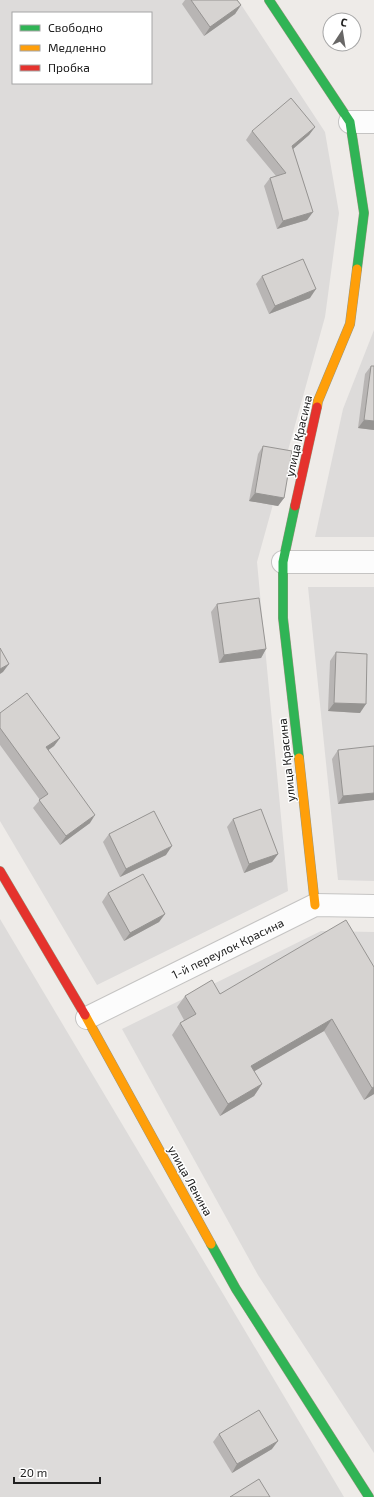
<svg xmlns="http://www.w3.org/2000/svg" width="374" height="1497" font-family="'Exo 2',sans-serif">
  <rect width="100%" height="100%" fill="#eeebe8"/>
  <g fill="#dddbda" fill-rule="evenodd">
    <path d="M0 0H238L325 132 339 213 325 317 257 562 288 891 97 985 0 821ZM13 13H151V83H13Z"/>
    <path d="M374 330V537H315L343 409Z"/>
    <path d="M308 587H374V881L338 880Z"/>
    <path d="M0 919 344 1497H0Z"/>
    <path d="M321 931 374 932V1453L258 1275 122 1029Z"/>
  </g>
  <g fill="none" stroke-linecap="round" stroke-linejoin="round">
    <defs>
      <g id="street">
        <path d="M350 122H374"/>
        <path d="M283 562H374"/>
        <path d="M87 1018 315 905 374 906"/>
      </g>
      <g id="fast">
        <path d="M269 0 350 122 364 213 357 269"/>
        <path d="M295 506 283 562V618L299 758"/>
        <path d="M211 1244 236 1289 369 1497"/>
      </g>
      <g id="slow">
        <path d="M317 407 318 401 350 324 357 269"/>
        <path d="M299 758 315 905"/>
        <path d="M85 1015 211 1244"/>
      </g>
      <g id="jam">
        <path d="M295 506 317 407"/>
        <path d="M0 871 85 1015"/>
      </g>
    </defs>
    <use href="#street" stroke="#c5c4c3" stroke-width="24"/>
    <use href="#fast" stroke="#99967f" stroke-width="10"/>
    <use href="#slow" stroke="#99967f" stroke-width="10"/>
    <use href="#jam" stroke="#99967f" stroke-width="10"/>
    <use href="#street" stroke="#fcfcfc" stroke-width="22"/>
    <use href="#fast" stroke="#30b455" stroke-width="9"/>
    <use href="#slow" stroke="#ff9f0a" stroke-width="9"/>
    <use href="#jam" stroke="#e5322d" stroke-width="9"/>
  </g>
  <g fill="#b8b5b4">
    <path d="M185 0H237L241 5 235 14 204 36 182 4Z"/>
    <path d="M315 127 309 135 293 149 313 212 307 220 277 229 264 186 270 178 276 176 246 140 252 131Z"/>
    <path d="M262 276 310 298 269 314 256 284Z"/>
    <path d="M371 366 374 430 358 428 365 374Z"/>
    <path d="M263 446 284 498 278 506 249 501 258 454Z"/>
    <path d="M217 604 266 649 261 658 219 663 211 612Z"/>
    <path d="M336 652 360 713 328 711 330 661Z"/>
    <path d="M0 713 60 738 54 746 48 750 90 823 60 845 33 808 40 800 0 745Z"/>
    <path d="M338 750 374 800 338 804 332 759Z"/>
    <path d="M233 819 278 854 272 862 244 873 227 827Z"/>
    <path d="M109 834 166 855 120 877 103 842Z"/>
    <path d="M108 893 165 914 159 922 124 941 102 902Z"/>
    <path d="M374 967V1094L364 1100 324 1031 254 1071 262 1084 254 1096 220 1116 172 1035 180 1023 184 1020 177 1007 185 996 220 994Z"/>
    <path d="M219 1434 272 1449 232 1473 213 1442Z"/>
  </g>
  <g fill="#969492">
    <path d="M241 5 235 14 204 36 210 27Z"/>
    <path d="M315 127 309 135 286 155 292 146Z"/>
    <path d="M313 212 307 220 277 229 283 221Z"/>
    <path d="M316 289 310 298 269 314 275 306Z"/>
    <path d="M364 420 374 421V430L358 428Z"/>
    <path d="M255 493 284 498 278 506 249 501Z"/>
    <path d="M266 649 261 658 219 663 224 655Z"/>
    <path d="M9 664 3 672 0 674V669Z"/>
    <path d="M334 703 366 704 360 713 328 711Z"/>
    <path d="M60 738 54 746 40 756 46 747Z"/>
    <path d="M374 793V800L338 804 343 796Z"/>
    <path d="M95 815 90 823 60 845 66 836Z"/>
    <path d="M172 846 166 855 120 877 126 869Z"/>
    <path d="M278 854 272 862 244 873 249 864Z"/>
    <path d="M165 914 159 922 124 941 130 933Z"/>
    <path d="M332 1019 324 1031 243 1078 251 1066Z"/>
    <path d="M262 1084 254 1096 220 1116 228 1104Z"/>
    <path d="M374 1087V1094L364 1100 372 1088Z"/>
    <path d="M278 1441 272 1449 232 1473 237 1464Z"/>
  </g>
  <g fill="#d6d3d1" stroke="#969492">
    <path d="M191 0H237L241 5 210 27Z"/>
    <path d="M291 98 315 127 292 146 313 212 283 221 270 178 286 173 252 131Z"/>
    <path d="M303 259 316 289 275 306 262 276Z"/>
    <path d="M371 366H374V421L364 420Z"/>
    <path d="M263 446 292 451 284 498 255 493Z"/>
    <path d="M259 598 266 649 224 655 217 604Z"/>
    <path d="M0 648 9 664 0 669Z"/>
    <path d="M336 652 367 654 366 704 334 703Z"/>
    <path d="M27 693 60 738 46 747 95 815 66 836 39 800 48 794 0 728V713Z"/>
    <path d="M374 746V793L343 796 338 750Z"/>
    <path d="M261 809 278 854 249 864 233 819Z"/>
    <path d="M154 811 172 846 126 869 109 834Z"/>
    <path d="M143 874 165 914 130 933 108 893Z"/>
    <path d="M346 920 374 967V1087L372 1088 332 1019 251 1066 262 1084 228 1104 180 1023 196 1014 185 996 212 980 220 994Z"/>
    <path d="M259 1410 278 1441 237 1464 219 1434Z"/>
    <path d="M259 1479 270 1497H230Z"/>
  </g>
  <g text-anchor="middle" stroke-width="3" stroke-linejoin="round" paint-order="stroke">
    <g font-size="12" fill="#202020" stroke="#fff">
      <text transform="translate(299 436) rotate(-77)" y="4">улица Красина</text>
      <text transform="translate(287 760) rotate(-96)" y="4">улица Красина</text>
      <text transform="translate(228 949) rotate(-26)" y="4">1-й переулок Красина</text>
      <text transform="translate(190 1181) rotate(61)" y="4">улица Ленина</text>
    </g>
  </g>
  <rect x="12" y="12" width="140" height="72" fill="#ffffff" stroke="#a6a6a6"/>
  <rect x="20" y="25" width="20" height="6" fill="#30b455" stroke="#a6a6a6"/>
  <text x="48" y="32" font-size="12" fill="#202020">Свободно</text>
  <rect x="20" y="45" width="20" height="6" fill="#ff9f0a" stroke="#a6a6a6"/>
  <text x="48" y="52" font-size="12" fill="#202020">Медленно</text>
  <rect x="20" y="65" width="20" height="6" fill="#e5322d" stroke="#a6a6a6"/>
  <text x="48" y="72" font-size="12" fill="#202020">Пробка</text>
  <g transform="translate(342 32) rotate(12)"><circle r="19" fill="#ffffff" stroke="#a6a6a6"/>
  <path d="M0-3L7 15L0 10L-7 15Z" fill="#686766"/>
  <text y="-6" font-size="11" font-weight="bold" text-anchor="middle" fill="#202020">С</text>
  </g>
  <path d="M14 1477v6h86v-6" fill="none" stroke="#202020" stroke-width="2"/>
  <text x="20" y="1477" font-size="12" fill="#202020" stroke="#ffffff" stroke-width="3" paint-order="stroke">20 m</text>
</svg>
